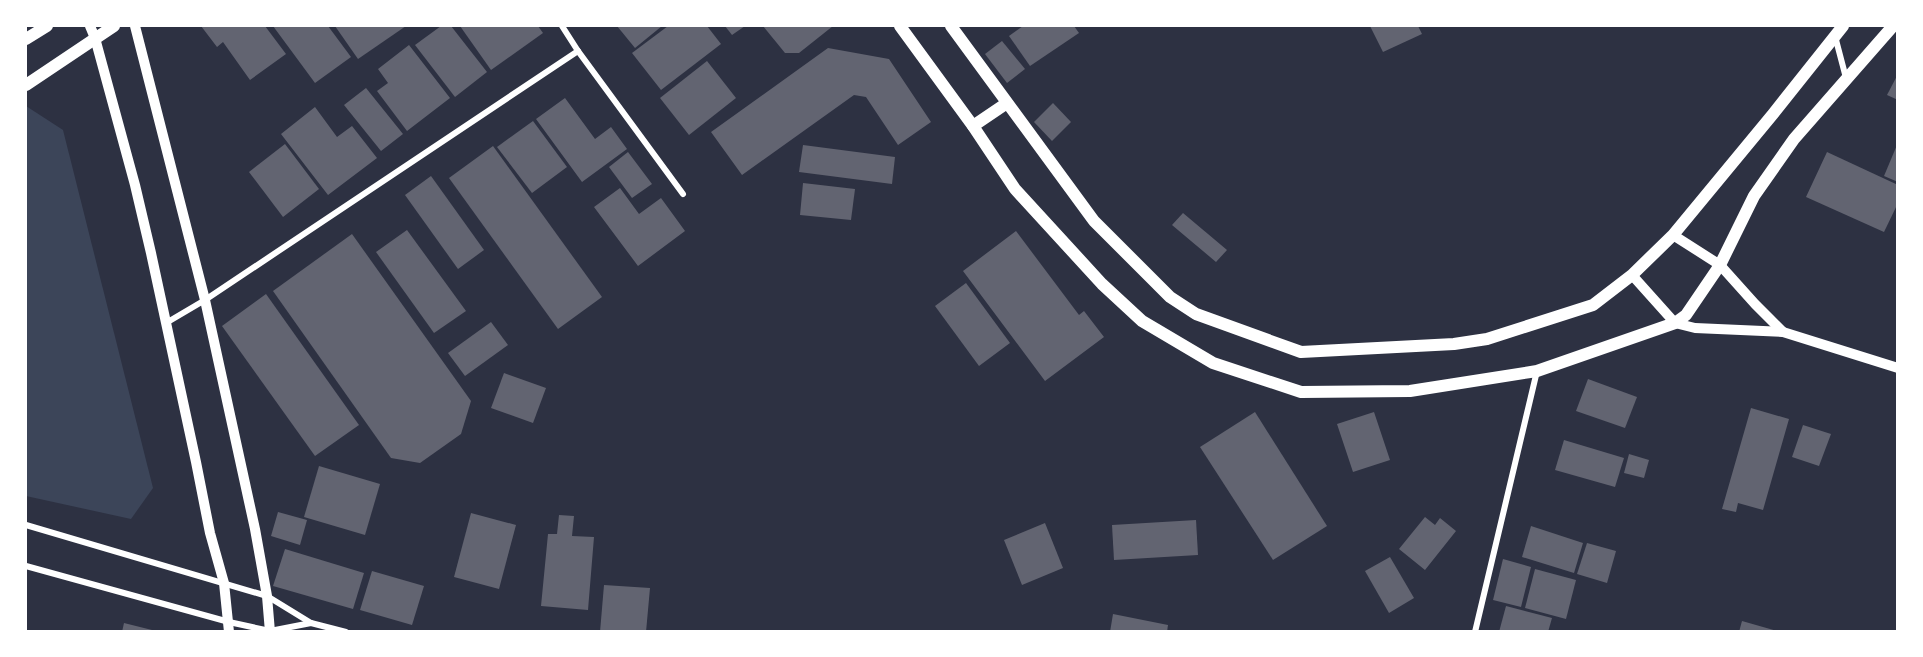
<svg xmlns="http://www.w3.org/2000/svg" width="1923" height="657" font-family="'DM Sans',sans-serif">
  <rect width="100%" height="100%" fill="#2d3142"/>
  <path fill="#3c4559" d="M26 106 63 130 153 488 131 519 26 496Z"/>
  <g fill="#626471">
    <path d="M201 26H265L286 54 250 80 223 42 217 47Z"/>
    <path d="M273 26H328L351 57 315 83Z"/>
    <path d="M335 26H406L358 59Z"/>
    <path d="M441 26H451L487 72 455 97 415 45Z"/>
    <path d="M460 26H538L543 33 491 70Z"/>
    <path d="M617 26H662L635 48Z"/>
    <path d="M668 26H707L721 44 661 90 632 53Z"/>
    <path d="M725 26H745L732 35Z"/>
    <path d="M763 26H833L799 53H785Z"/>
    <path d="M1023 26H1074L1079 33 1030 66 1009 36Z"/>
    <path d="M1370 26H1418L1422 34 1383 52Z"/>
    <path d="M1002 41 1025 69 1007 83 985 54Z"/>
    <path d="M409 45 450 98 407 131 377 91 388 83 378 69Z"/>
    <path d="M828 48 889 59 931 122 898 145 866 97 854 95 742 175 711 132Z"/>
    <path d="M707 61 736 98 689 135 660 98Z"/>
    <path d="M1898 74V100L1887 95Z"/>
    <path d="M366 88 403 134 381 151 344 105Z"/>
    <path d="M565 98 595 139 611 127 627 149 582 182 536 119Z"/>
    <path d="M1053 103 1071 122 1052 141 1034 122Z"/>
    <path d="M315 107 337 137 352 126 377 158 328 195 281 134Z"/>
    <path d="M533 121 567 167 532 193 497 147Z"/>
    <path d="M285 144 319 189 283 217 249 172Z"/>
    <path d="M803 145 895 157 892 184 799 172Z"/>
    <path d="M1897 145H1898V182L1884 176Z"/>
    <path d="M493 146 602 297 558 329 449 178Z"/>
    <path d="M628 152 652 184 632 198 609 167Z"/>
    <path d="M1827 152 1898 185V203L1884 232 1806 197Z"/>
    <path d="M431 176 484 250 458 269 405 195Z"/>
    <path d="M803 183 855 189 851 220 800 215Z"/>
    <path d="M620 188 639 214 661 198 685 231 638 266 594 207Z"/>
    <path d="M1183 213 1227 250 1216 262 1172 225Z"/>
    <path d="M407 230 466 311 434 333 376 252Z"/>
    <path d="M1016 231 1079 315 1084 311 1104 337 1045 381 963 271Z"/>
    <path d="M352 234 471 401 461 434 420 463 391 458 273 291Z"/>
    <path d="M966 283 1010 343 979 366 935 306Z"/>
    <path d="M266 294 359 425 315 456 222 326Z"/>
    <path d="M491 322 508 345 465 376 448 353Z"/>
    <path d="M504 373 546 388 533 423 491 408Z"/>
    <path d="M1588 379 1637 397 1625 428 1576 411Z"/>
    <path d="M1751 408 1789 419 1763 510 1738 503 1736 512 1722 509Z"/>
    <path d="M1255 412 1327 526 1273 560 1200 447Z"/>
    <path d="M1374 412 1390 460 1353 472 1337 424Z"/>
    <path d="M1803 425 1831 434 1819 466 1792 457Z"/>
    <path d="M1564 440 1624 458 1615 487 1555 470Z"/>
    <path d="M1629 454 1649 460 1644 478 1624 473Z"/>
    <path d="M319 466 380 484 365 535 304 517Z"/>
    <path d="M278 512 307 520 300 545 271 536Z"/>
    <path d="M471 513 516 525 499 589 454 577Z"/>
    <path d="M559 515 574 516 572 536 594 537 588 610 541 606 548 534H557Z"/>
    <path d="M1425 517 1435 525 1440 518 1456 531 1425 570 1399 549Z"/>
    <path d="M1196 520 1198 555 1114 560 1112 525Z"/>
    <path d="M1045 523 1063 568 1022 585 1004 540Z"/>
    <path d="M1531 526 1583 543 1574 573 1522 557Z"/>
    <path d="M1587 543 1616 551 1607 583 1577 574Z"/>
    <path d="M285 549 364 573 353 609 273 586Z"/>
    <path d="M1390 557 1414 598 1389 613 1365 571Z"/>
    <path d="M1503 559 1531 567 1521 607 1493 600Z"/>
    <path d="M1535 569 1576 580 1566 619 1525 608Z"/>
    <path d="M372 571 424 586 412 625 360 610Z"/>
    <path d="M604 585 650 588 646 632H600Z"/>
    <path d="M1506 606 1552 618 1548 632H1499Z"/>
    <path d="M1113 614 1168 625 1167 632H1110Z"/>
    <path d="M1742 621 1777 631V632H1739Z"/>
    <path d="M124 623 156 631V632H122Z"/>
  </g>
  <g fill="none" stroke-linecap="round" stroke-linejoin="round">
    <g stroke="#fff" stroke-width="6">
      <path d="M562 26 578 51 683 194"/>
      <path d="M1835 36 1846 78"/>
      <path d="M166 323 205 300 578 51"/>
      <path d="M26 525 267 596 311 623 346 632"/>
      <path d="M26 566 229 622 270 631 311 623"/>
      <path d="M1475 632 1537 371"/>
    </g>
    <g stroke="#fff" stroke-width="10">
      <path d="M90 26 95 38 135 185 151 253 196 462 210 533 224 583 229 632"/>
      <path d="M135 26 205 300 255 529 267 596 270 632"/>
      <path d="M1673 235 1720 265 1755 304 1783 332"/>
      <path d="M1632 275 1675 323 1695 328 1783 332 1898 368"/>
    </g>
    <g stroke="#fff" stroke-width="12">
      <path d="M900 26 973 126 1015 189 1102 284 1142 321 1213 363 1301 392 1410 391 1537 371 1675 323 1686 315 1720 265 1754 196 1794 139 1893 26"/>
      <path d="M951 26 1094 221 1170 297 1196 314 1301 352 1454 344 1487 339 1593 305 1632 275 1673 235 1773 114 1843 26"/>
      <path d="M26 39 47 26"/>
      <path d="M26 85 114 26"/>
      <path d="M973 126 1007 103"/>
    </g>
  </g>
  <rect width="1923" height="657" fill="none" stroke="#ffffff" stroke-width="54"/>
</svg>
